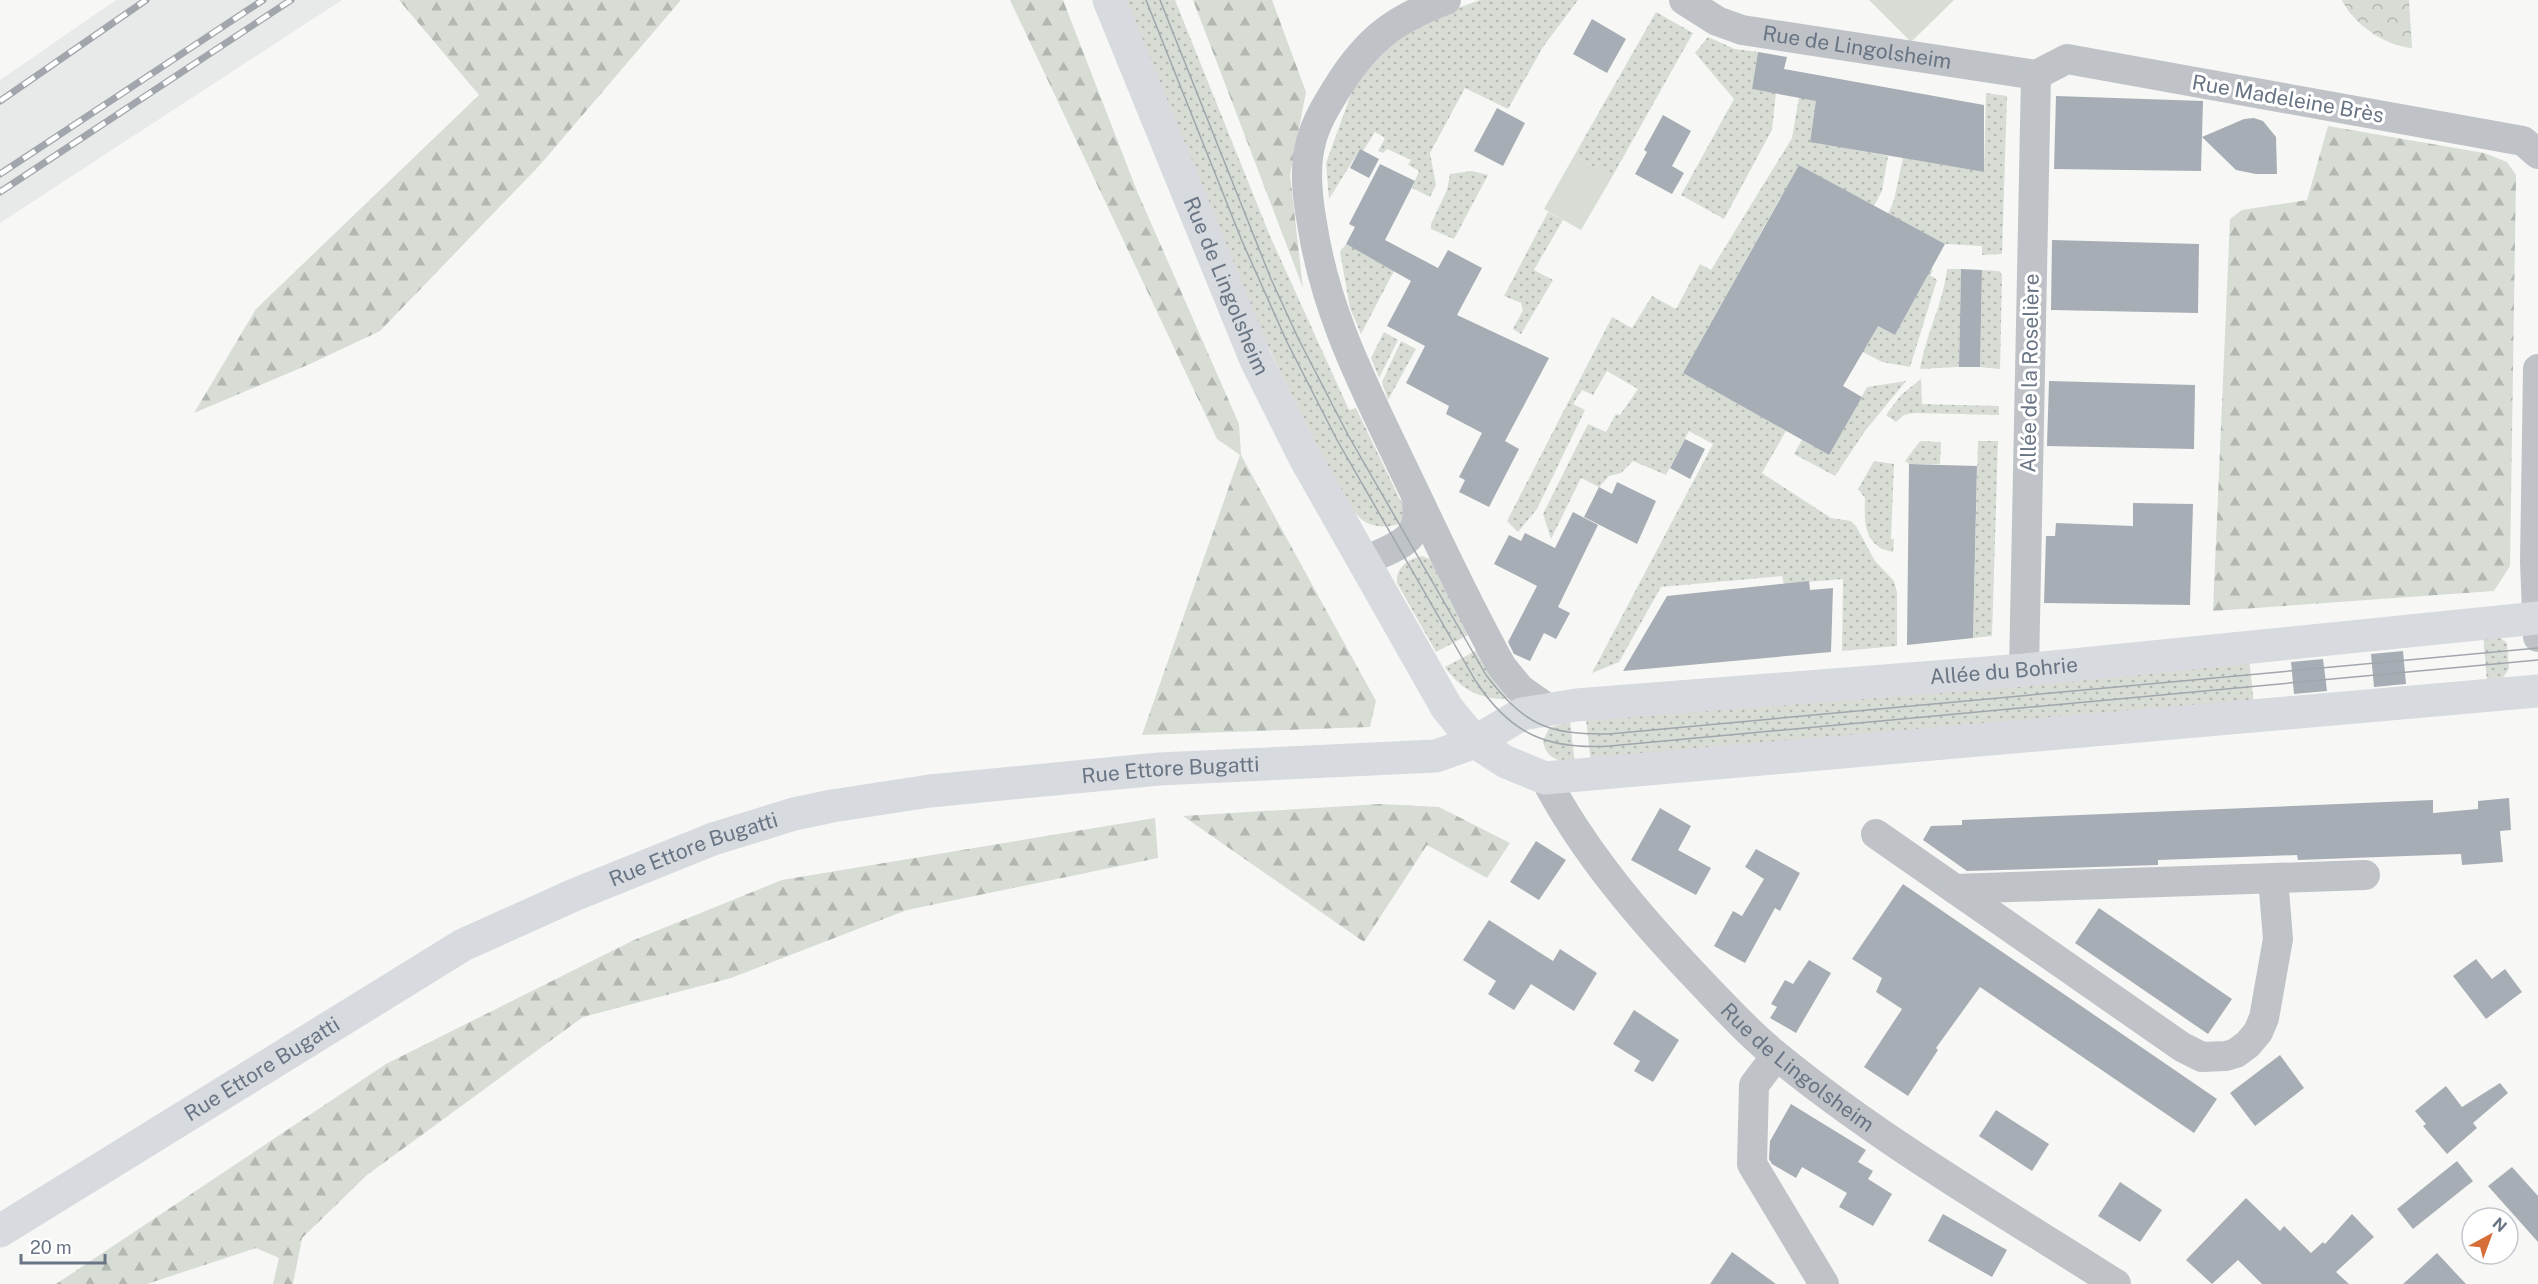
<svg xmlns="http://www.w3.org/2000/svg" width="2538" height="1284" font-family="'Public Sans',sans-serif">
  <defs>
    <pattern id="grass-dots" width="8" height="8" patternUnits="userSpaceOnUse" patternTransform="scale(1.5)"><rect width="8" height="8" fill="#d7dcd5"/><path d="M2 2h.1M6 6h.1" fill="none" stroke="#b2b7b2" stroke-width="1.8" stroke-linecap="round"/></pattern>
    <pattern id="forest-firs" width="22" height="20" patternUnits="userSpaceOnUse" patternTransform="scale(1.5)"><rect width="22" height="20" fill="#d7dcd5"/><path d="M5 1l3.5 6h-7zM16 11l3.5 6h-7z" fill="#b2b7b2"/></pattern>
    <pattern id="park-crowns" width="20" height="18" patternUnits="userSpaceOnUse" patternTransform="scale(1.5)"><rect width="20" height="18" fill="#d7dcd5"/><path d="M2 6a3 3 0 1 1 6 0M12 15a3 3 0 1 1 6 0" fill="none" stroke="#b2b7b2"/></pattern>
  </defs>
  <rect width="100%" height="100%" fill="#f7f8f5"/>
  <path fill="#e8eae9" d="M116 0H342L0 223V80Z"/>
  <g fill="url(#grass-dots)">
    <path d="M1125 0H1175L1270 236 1349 410 1356 408 1403 506 1406 520C1395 529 1371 529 1360 518 1342 501 1316 443 1304 419 1234 284 1182 141 1125 0Z"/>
    <path d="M1480 0H1578L1543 47 1508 109 1465 88 1430 153 1436 185 1430 197 1412 188 1419 171 1408 165 1411 160 1387 149 1383 153 1378 151 1385 138 1375 132 1363 151 1360 149 1329 199 1326 163 1355 83 1386 43 1441 14Z"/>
    <path d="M1656 12 1693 33 1612 177 1574 156Z"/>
    <path d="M1708 37 1735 49 1758 52 1752 89 1776 93 1772 130 1724 219 1681 195 1734 99 1695 53Z"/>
    <path d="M1803 74 1821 76 1810 141 1888 156 1882 191 1874 206 1799 165 1791 180 1824 221 1780 198 1683 373 1786 431 1762 473 1831 518 1851 521 1856 526 1875 561 1894 581 1897 592V646L1842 651 1843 579 1784 584 1782 576 1661 587 1619 662 1592 673 1713 444 1689 431 1666 475 1633 461 1621 473 1609 476 1599 487 1581 478 1551 539 1543 514 1588 424 1606 432 1616 414 1620 415 1638 389 1607 371 1593 395 1582 390 1573 404 1585 410 1537 509 1518 532 1507 521 1612 317 1632 328 1652 296 1676 309 1700 264 1711 270 1792 138Z"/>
    <path d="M1986 93 2007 96 2002 254 1982 255V246L1945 244 1888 214 1894 200 1903 158 1984 172Z"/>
    <path d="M1472 171 1488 175 1454 239 1431 229V224L1447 190 1450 174Z"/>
    <path d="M1548 212 1563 220 1534 270 1553 280 1521 334 1513 329 1523 310 1521 303 1504 296Z"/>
    <path d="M1346 244 1394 271 1361 334 1350 308 1340 252Z"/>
    <path d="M1895 250 1933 270 1930 275 1937 280 1910 367 1882 362 1836 338 1824 297 1895 335 1927 277Z"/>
    <path d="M1947 269H1961L1959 367 1920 369C1926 334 1943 304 1947 269Z"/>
    <path d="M1982 270 1999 271 2002 275 2000 369 1980 367Z"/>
    <path d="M1384 332 1398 340 1379 378 1371 358Z"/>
    <path d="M1401 341 1416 349 1388 400 1382 382Z"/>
    <path d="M1921 379 1922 404 1999 406V415L1914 413 1904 415 1896 422 1886 415 1901 395Z"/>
    <path d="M1906 381 1865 431 1835 476 1794 454 1802 440 1829 455 1867 387Z"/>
    <path d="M1920 441 1941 442 1940 464H1909L1905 461Z"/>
    <path d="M1978 441H1998L1992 636 1973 638Z"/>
    <path d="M1874 461 1894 464 1891 539H1894L1893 552C1864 547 1864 523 1865 498L1858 489Z"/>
    <path d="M1422 556 1432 560 1472 633 1436 652 1397 583C1395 568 1408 559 1422 556Z"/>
    <path d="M2483 635 2498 636 2507 643 2509 669 2502 679 2487 682Z"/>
    <path d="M1481 648 1513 698C1485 702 1461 691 1445 667Z"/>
    <path d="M2249 656 2254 705 1591 764 1586 719Z"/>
    <path d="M1570 721 1575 764C1559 761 1546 759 1543 741L1549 728Z"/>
  </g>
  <g fill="url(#forest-firs)">
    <path d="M399 0H681L539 166 380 331 310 364 194 413 256 309 479 95Z"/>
    <path d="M1010 0H1063L1137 191 1239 424 1241 455 1376 701 1370 727 1142 735 1240 455 1217 439Z"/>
    <path d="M1193 0H1272L1306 92 1290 175 1303 288Z"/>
    <path d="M2328 126 2484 153 2507 162 2516 175 2510 566 2494 591 2213 611 2230 219 2242 210 2307 200Z"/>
    <path d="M1380 804 1439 807 1510 843 1487 878 1427 845 1364 942 1183 816Z"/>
    <path d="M1155 818 1158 858 907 910 731 978 583 1017 367 1175 302 1238 293 1284H273L279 1258 256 1248 147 1284H56L386 1064 634 940 782 880Z"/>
  </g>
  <path fill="url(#park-crowns)" d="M2342 0H2409L2412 48C2385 46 2353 24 2342 0Z"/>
  <g fill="#d7dcd5">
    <path d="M1869 0H1954L1911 42Z"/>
    <path d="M1574 156 1612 177 1581 230 1544 209Z"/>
  </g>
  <g fill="#a7adb4">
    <path d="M1592 19 1626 39 1607 73 1573 54Z"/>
    <path d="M1758 52 1787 57 1784 69 1984 105V172L1810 142 1816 101 1752 89Z"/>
    <path d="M2056 96 2203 101 2201 171 2054 169Z"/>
    <path d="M1497 108 1525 123 1503 166 1474 151Z"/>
    <path d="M1663 115 1691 131 1672 166 1684 173 1672 194 1635 174 1647 152 1644 150Z"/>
    <path d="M2254 118 2263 121 2276 137 2277 174H2256L2236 170 2202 137 2244 119Z"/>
    <path d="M1360 149 1379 159 1369 178 1350 168Z"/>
    <path d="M1380 164 1415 181 1385 240 1438 268 1448 250 1482 268 1457 315 1549 358 1505 441 1519 449 1489 507 1459 492 1465 480 1459 477 1482 433 1446 414 1449 406 1406 383 1425 346 1387 326 1411 281 1346 244 1355 227 1349 224Z"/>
    <path d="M1799 165 1945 244 1895 335 1878 326 1843 386 1862 397 1829 455 1683 373Z"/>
    <path d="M2052 240 2199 244 2198 313 2051 310Z"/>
    <path d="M1961 269 1982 270 1980 367H1959Z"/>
    <path d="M2049 381 2195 385 2194 449 2047 446Z"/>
    <path d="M1685 439 1705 449 1690 479 1670 468Z"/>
    <path d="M1909 464 1977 466 1973 638 1907 645Z"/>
    <path d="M1617 482 1656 501 1637 544 1584 517 1599 487 1612 494Z"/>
    <path d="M2133 503 2193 504 2190 605 2044 603 2046 536H2055L2056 523 2133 526Z"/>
    <path d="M1573 512 1598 525 1558 607 1570 613 1556 639 1544 633 1530 661 1514 654 1508 642 1537 586 1494 564 1509 535 1521 541 1525 533 1555 548Z"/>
    <path d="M1809 581 1810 590 1833 588 1831 652 1623 671 1667 596Z"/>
    <path d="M2403 651 2406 684 2374 687 2371 654Z"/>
    <path d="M2323 659 2327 691 2294 694 2291 662Z"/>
    <path d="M2509 798 2511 830 2500 831 2503 862 2462 865 2461 854 2298 860 2297 855 2158 860V865L1967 871 1923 840 1931 826 1962 825V820L2433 800V813L2478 809V801Z"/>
    <path d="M1660 808 1691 826 1678 850 1711 868 1696 895 1631 860Z"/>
    <path d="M1536 841 1566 860 1539 900 1510 882Z"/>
    <path d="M1756 849 1800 873 1780 911 1775 908 1745 963 1714 946 1733 911 1742 916 1764 879 1745 867Z"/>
    <path d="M1903 884 2217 1099 2194 1133 1980 987 1936 1048 1938 1050 1908 1096 1864 1067 1902 1009 1876 992 1882 978 1852 959Z"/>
    <path d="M2099 908 2232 999 2208 1034 2075 943Z"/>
    <path d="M1489 920 1553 961 1560 949 1597 973 1574 1011 1531 984 1514 1010 1488 994 1496 981 1463 960Z"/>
    <path d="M2476 959 2492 979 2505 969 2522 992 2486 1019 2453 976Z"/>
    <path d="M1809 960 1831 973 1796 1033 1770 1018 1777 1007 1771 1004 1785 980 1793 984Z"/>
    <path d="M1634 1010 1679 1040 1653 1082 1634 1071 1640 1061 1613 1044Z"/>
    <path d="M2280 1055 2304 1088 2255 1126 2230 1093Z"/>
    <path d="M2500 1083 2508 1093 2473 1123 2477 1128 2447 1154 2423 1126 2426 1124 2415 1111 2446 1086 2462 1107Z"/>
    <path d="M1791 1104 1866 1150 1858 1162 1873 1171 1868 1179 1892 1194 1873 1226 1839 1207 1847 1193 1802 1167 1796 1178 1772 1164 1769 1159 1770 1141Z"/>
    <path d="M1996 1110 2049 1144 2032 1171 1979 1136Z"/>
    <path d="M2457 1161 2473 1181 2413 1229 2397 1209Z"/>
    <path d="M2512 1167 2538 1196V1242L2488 1186Z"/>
    <path d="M2120 1182 2162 1210 2140 1242 2098 1216Z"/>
    <path d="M2246 1198 2280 1231 2284 1226 2311 1253 2323 1242 2325 1244 2352 1214 2374 1237 2336 1272 2349 1284H2262L2238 1260 2212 1284 2186 1260Z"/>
    <path d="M1943 1214 2007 1250 1992 1277 1928 1241Z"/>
    <path d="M1732 1252 1776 1284H1710Z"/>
    <path d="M2437 1253 2466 1284H2403Z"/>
  </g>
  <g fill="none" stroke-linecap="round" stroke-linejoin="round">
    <g stroke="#bfc3c7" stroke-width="30">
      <path d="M1446 0C1395 19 1368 39 1339 85 1328 103 1316 121 1311 142 1304 168 1307 196 1312 223 1325 311 1363 384 1401 464 1434 532 1465 601 1502 667L1520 689 1547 708"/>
      <path id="s1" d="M1684 0 1717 21 1742 30 2036 75"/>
      <path d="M2036 75 2067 59 2523 141 2538 154"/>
      <path d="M2538 369 2535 562 2538 637"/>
      <path d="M1363 562C1397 545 1425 542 1416 497"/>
      <path d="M2024 670 2036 75"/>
      <path id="s2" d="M1545 778C1584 853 1641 919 1699 980 1724 1006 1749 1034 1777 1056 1882 1142 2002 1211 2116 1284"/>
      <path d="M1876 834 2182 1047 2202 1057 2226 1056 2236 1053 2248 1044 2258 1032 2264 1018 2278 939 2273 878"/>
      <path d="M1955 889 2365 875"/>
      <path d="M1776 1056 1754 1085 1752 1164 1824 1284"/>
    </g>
    <g stroke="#d7dade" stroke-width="33">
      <path id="s3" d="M1109 0 1256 360 1305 458 1447 708 1475 742 1506 762 1545 778 2538 691"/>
      <path id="s4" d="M0 1231 463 945 574 895 713 839 794 814 832 806 930 791 1159 769 1436 756 1475 742 1522 714 1576 705 2024 670 2538 618"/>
    </g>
    <g stroke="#a1a6ad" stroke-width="1.5">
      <path d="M1146 0 1242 241 1287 342 1337 440 1475 680C1510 734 1547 750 1610 746L2538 660"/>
      <path d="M1160 0 1271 279 1298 338 1348 435 1486 675C1524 724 1546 735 1609 734L2538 648"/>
    </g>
    <defs>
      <g id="rail">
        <path d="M0 101 146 0"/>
        <path d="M0 174 263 0"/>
        <path d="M0 192 291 0"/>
      </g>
    </defs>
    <use href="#rail" stroke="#a1a6ad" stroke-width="7"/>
    <use href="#rail" stroke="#fff" stroke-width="4.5" stroke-dasharray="14" stroke-linecap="butt"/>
  </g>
  <g text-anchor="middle" stroke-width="6" stroke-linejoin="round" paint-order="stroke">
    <g font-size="21" fill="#697584" stroke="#fff">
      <text dy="7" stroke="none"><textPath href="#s1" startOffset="182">Rue de Lingolsheim</textPath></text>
      <text transform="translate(2288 99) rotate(10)" y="7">Rue Madeleine Brès</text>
      <text dy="7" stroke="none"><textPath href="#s3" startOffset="309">Rue de Lingolsheim</textPath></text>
      <text transform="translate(2030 373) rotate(-89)" y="7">Allée de la Roselière</text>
      <text dy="7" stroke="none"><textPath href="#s4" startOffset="2126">Allée du Bohrie</textPath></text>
      <text dy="7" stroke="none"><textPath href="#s4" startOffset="1280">Rue Ettore Bugatti</textPath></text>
      <text dy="7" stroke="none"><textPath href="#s4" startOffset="794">Rue Ettore Bugatti</textPath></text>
      <text dy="7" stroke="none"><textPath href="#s2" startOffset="387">Rue de Lingolsheim</textPath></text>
      <text dy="7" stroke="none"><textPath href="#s4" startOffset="308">Rue Ettore Bugatti</textPath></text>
    </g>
  </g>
  <g transform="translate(2490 1236) rotate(41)"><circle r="28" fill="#ffffff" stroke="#c3c8ce" stroke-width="1.5"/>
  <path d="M0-4.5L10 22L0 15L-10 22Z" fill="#d56e38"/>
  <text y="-9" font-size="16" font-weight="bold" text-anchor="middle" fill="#697584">N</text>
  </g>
  <path d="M21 1254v9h84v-9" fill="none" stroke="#697584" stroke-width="3"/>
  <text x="30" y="1254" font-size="18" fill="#697584" stroke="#ffffff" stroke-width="4.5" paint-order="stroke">20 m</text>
</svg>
